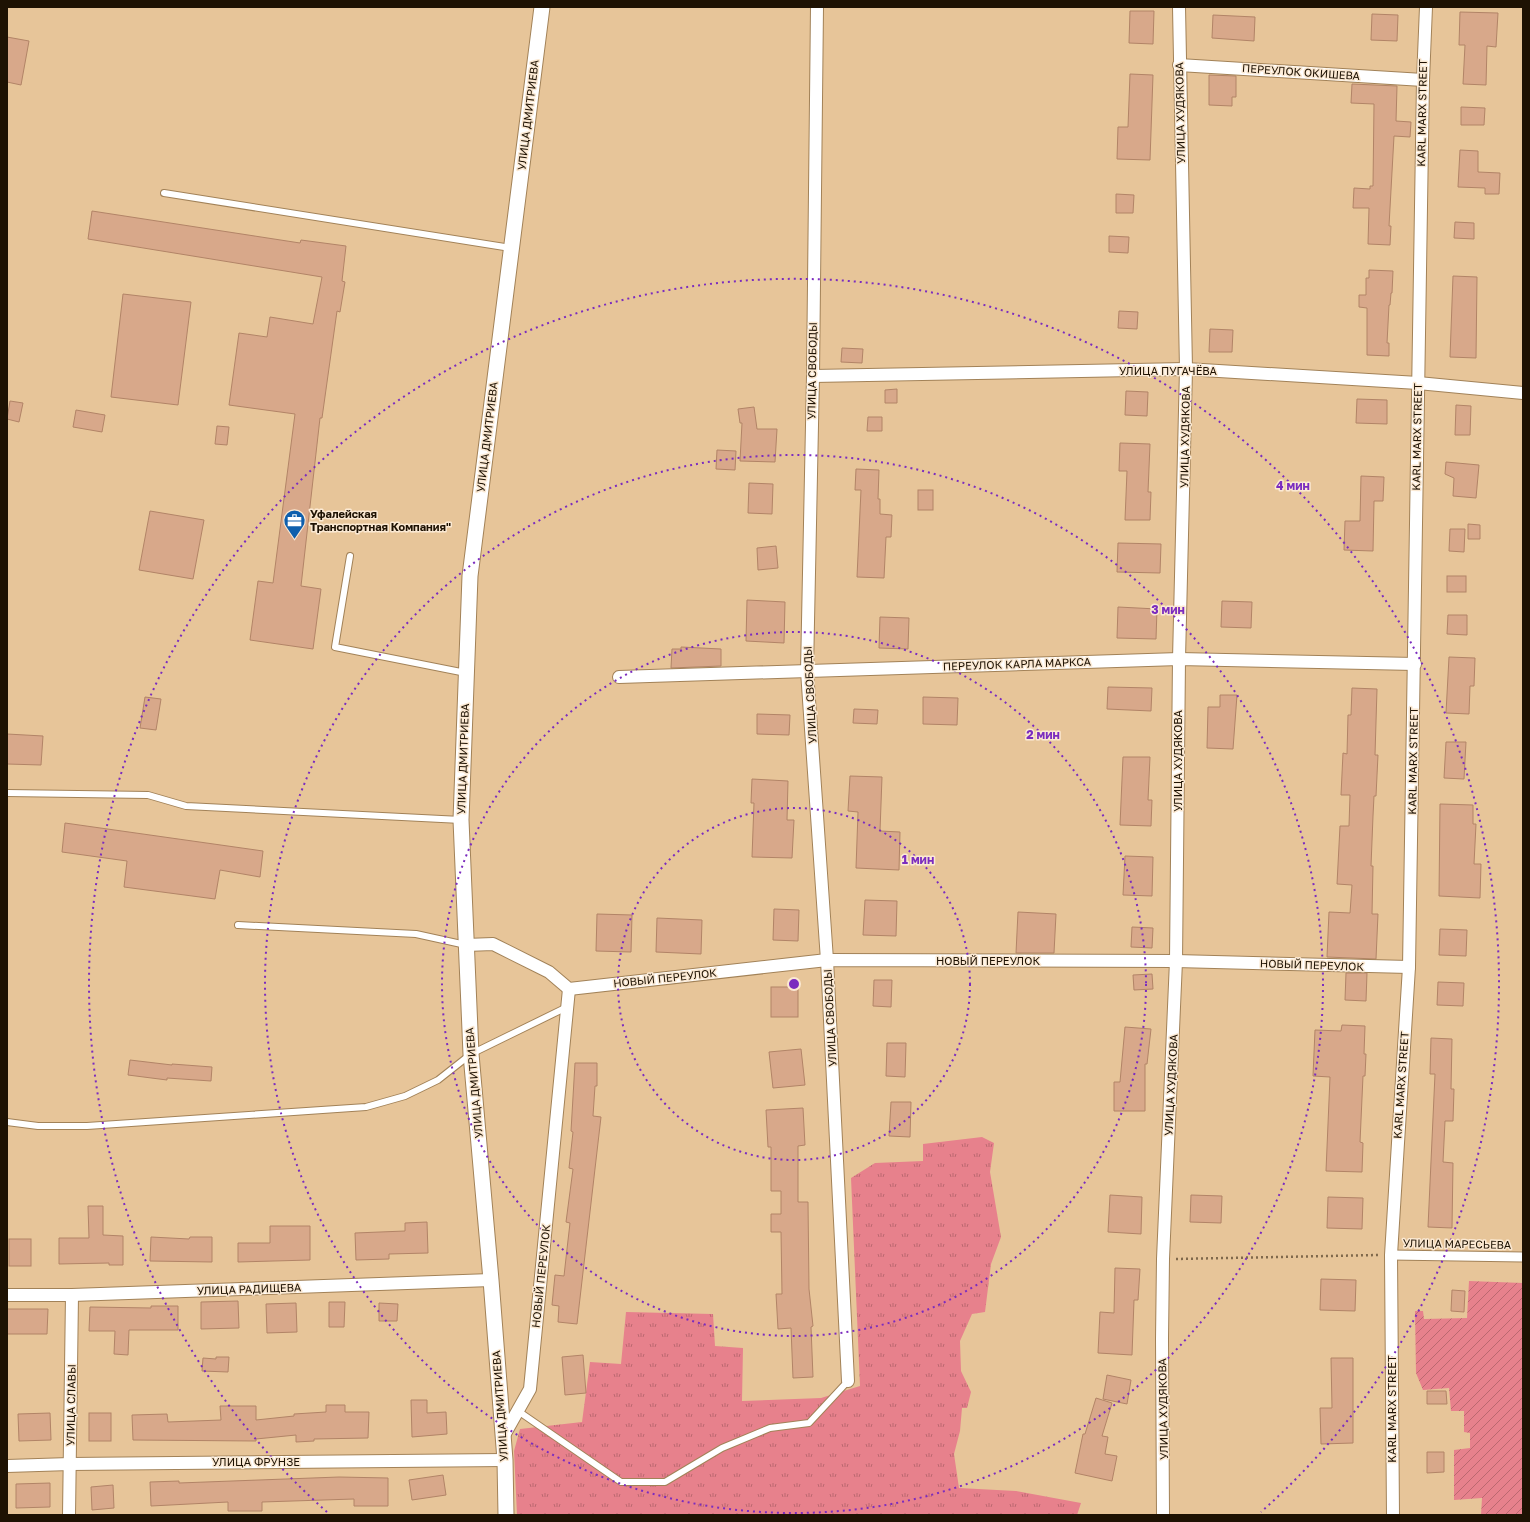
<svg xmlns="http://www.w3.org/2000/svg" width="1530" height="1522" font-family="'Golos Text',sans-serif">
  <defs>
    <pattern id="grass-tufts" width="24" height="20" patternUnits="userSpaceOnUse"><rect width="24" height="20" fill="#e7818c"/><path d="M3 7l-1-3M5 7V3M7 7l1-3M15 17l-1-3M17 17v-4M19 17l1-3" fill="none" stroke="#bb6870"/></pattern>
    <pattern id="garden-furrows" width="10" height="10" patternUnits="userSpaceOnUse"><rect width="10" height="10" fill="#e7818c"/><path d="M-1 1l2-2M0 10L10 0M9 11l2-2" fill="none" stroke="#bb6870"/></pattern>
  </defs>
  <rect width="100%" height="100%" fill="#e7c599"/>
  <path fill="url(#grass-tufts)" d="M982 1137 994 1143 990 1172 1001 1237 991 1264 985 1312 972 1314 960 1341 961 1371 971 1392 967 1408H962L960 1431 954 1454 959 1488 1016 1491 1081 1503 1077 1515H517L514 1451 520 1429 582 1422 590 1362 621 1364 626 1312 713 1314 715 1346 743 1348 742 1401 821 1398 860 1386 851 1178 875 1163 923 1161V1144Z"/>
  <path fill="url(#garden-furrows)" d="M1469 1281 1523 1283V1515H1481L1482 1498 1454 1500V1450L1470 1448V1433L1464 1432V1411H1451L1449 1388 1423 1390 1416 1373 1415 1311H1423L1424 1319 1467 1318Z"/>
  <g fill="#d8a88a" stroke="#b28467">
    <path d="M1130 11H1154L1153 44 1129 43Z"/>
    <path d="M1460 12 1498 13 1496 47 1487 46 1486 85 1463 84 1465 45H1459Z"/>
    <path d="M1372 14 1398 15 1397 41 1371 40Z"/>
    <path d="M1213 15 1255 17 1254 41 1212 38Z"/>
    <path d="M7 37 29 41 21 85 7 82Z"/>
    <path d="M1130 74 1153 75 1150 160 1117 159 1118 127H1128Z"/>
    <path d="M1209 75 1236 76V97H1232V106L1209 105Z"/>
    <path d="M1352 84 1397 86 1396 121 1411 122 1410 137 1394 136 1389 226H1391L1390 245 1368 244 1369 208H1353L1354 188 1370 189V186H1373L1374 104 1351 103Z"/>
    <path d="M1461 107 1485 108 1484 125H1461Z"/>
    <path d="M1460 150 1478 151V172L1500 173 1499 194H1485V188L1458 187Z"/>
    <path d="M1116 194 1134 195 1133 213H1116Z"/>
    <path d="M92 211 300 243 301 240 346 246 342 281 345 282 340 312 337 311 322 418H320L301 586 321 589 313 649 250 640 258 581 273 583 295 414 229 405 239 333 267 337 270 317 313 324 322 277 88 239Z"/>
    <path d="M1455 222 1474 223V239L1454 238Z"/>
    <path d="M1109 236 1129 237 1128 253 1109 252Z"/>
    <path d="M1369 270 1393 271 1392 293H1391L1390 305H1389L1387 343H1389V356L1367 355V308L1359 307V295H1366V278H1369Z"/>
    <path d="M1453 276 1477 277 1476 358 1450 357Z"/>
    <path d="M123 294 191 302 178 405 111 397Z"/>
    <path d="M1119 311 1138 312 1137 329 1118 328Z"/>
    <path d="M1210 329 1233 330 1232 352H1209Z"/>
    <path d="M842 348 863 349 862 363 841 362Z"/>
    <path d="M897 389V403H885V390Z"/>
    <path d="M1126 391 1148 392 1147 416 1125 415Z"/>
    <path d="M1357 399 1387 400V424L1356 423Z"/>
    <path d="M10 401 23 403 19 422 7 419Z"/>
    <path d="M1456 405 1471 406 1470 435H1455Z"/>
    <path d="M754 407 757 429H777L775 462 740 461 742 423H740L738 409Z"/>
    <path d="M76 410 105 415 102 432 73 427Z"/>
    <path d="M868 417H882V431H867Z"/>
    <path d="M217 426 229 427 227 445 215 444Z"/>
    <path d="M1120 443 1150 444 1148 492H1151L1150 520H1125L1127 471H1119Z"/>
    <path d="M717 450 736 451 735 470 716 469Z"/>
    <path d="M1446 462 1479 465 1476 498 1453 496 1454 478 1445 474Z"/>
    <path d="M856 469 879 470 878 499H880V514L892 515 891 537H886L884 578 857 577 861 490H855Z"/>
    <path d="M1361 476 1384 477 1383 501H1374L1373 551 1344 550 1345 521H1360Z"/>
    <path d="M749 483 773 484 772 514 748 513Z"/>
    <rect x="918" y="490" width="15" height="20"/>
    <path d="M150 511 204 520 193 579 139 570Z"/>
    <path d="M1468 524 1480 525V539H1468Z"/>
    <path d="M1450 529H1465L1464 552 1449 551Z"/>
    <path d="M1118 543 1161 544 1160 573 1117 572Z"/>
    <path d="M776 546 778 568 758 570 757 548Z"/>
    <rect x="1447" y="576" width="19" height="16"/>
    <path d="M747 600 785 602 784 643 746 641Z"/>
    <path d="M1222 601 1252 602 1251 628 1221 627Z"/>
    <path d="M1118 607 1157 609 1156 639 1117 638Z"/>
    <path d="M1448 615H1467V635L1447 634Z"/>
    <path d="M880 617 909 618 908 649 879 648Z"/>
    <path d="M681 647 721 649V666L671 668 672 649H681Z"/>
    <path d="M1449 657 1475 658 1474 686H1470L1469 714 1446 713Z"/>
    <path d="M1108 687 1152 688 1151 711 1107 709Z"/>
    <path d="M1352 688 1377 689 1375 755H1378L1376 796H1374L1373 816 1371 866H1373L1372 914H1378L1376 959 1327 957 1329 912 1350 913 1352 885 1337 884 1340 826H1349L1350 795H1341L1343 753 1347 754 1348 715H1351Z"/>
    <path d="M1220 695H1237L1233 749 1207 748 1208 707H1220Z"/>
    <path d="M145 697 161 699 156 730 140 728Z"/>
    <path d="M923 697 958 698 957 725 923 724Z"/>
    <path d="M854 709 878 710 877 724 853 723Z"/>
    <path d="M757 714 790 715 789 735 757 734Z"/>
    <path d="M7 734 43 736 41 765 7 764Z"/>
    <path d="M1446 742H1466L1464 779 1444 778Z"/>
    <path d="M1123 757H1150L1148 800H1152L1151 826 1120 825Z"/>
    <path d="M850 776 882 777 880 831 900 832 899 870 856 868 858 812 848 811Z"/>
    <path d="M752 779 788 781 787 820H794L792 858 752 857 754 803H751Z"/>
    <path d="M1440 804 1473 805V824H1476L1474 864H1481L1480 898 1439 896Z"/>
    <path d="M65 823 263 851 260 877 220 870 215 899 124 887 127 861 62 852Z"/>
    <path d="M1125 856 1153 857 1152 896 1123 895Z"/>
    <path d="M865 900 897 901 896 936 863 935Z"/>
    <path d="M774 909 799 910 798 941 773 940Z"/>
    <path d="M1018 912 1056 914 1054 953H1016Z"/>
    <path d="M597 914 632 915 631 952 596 951Z"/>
    <path d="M657 918 702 920 701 954 656 952Z"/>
    <path d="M1132 927 1153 928 1152 948 1131 947Z"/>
    <path d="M1440 929 1467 930 1466 956 1439 955Z"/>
    <path d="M1346 973H1367L1366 1001 1345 1000Z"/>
    <path d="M1152 974 1153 989 1134 990 1133 975Z"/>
    <path d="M874 980H892L891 1007 873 1006Z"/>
    <path d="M1438 982 1464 983 1463 1006 1437 1005Z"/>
    <rect x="771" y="987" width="27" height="30"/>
    <path d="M1342 1025 1365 1026 1364 1054H1366L1365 1076H1363L1360 1142 1363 1143 1362 1172 1326 1171 1330 1077 1313 1076 1315 1030 1341 1031Z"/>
    <path d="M1125 1027 1151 1029 1147 1064H1145V1111H1114V1082H1120Z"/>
    <path d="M1431 1038 1452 1039 1451 1089H1454L1453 1121H1445L1443 1162 1453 1163 1452 1228 1428 1227 1435 1074H1430Z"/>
    <path d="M887 1043H906L905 1077 886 1076Z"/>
    <path d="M801 1049 805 1085 773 1088 769 1052Z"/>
    <path d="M130 1060 172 1065V1064L212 1067 211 1081 167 1078V1080L128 1075Z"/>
    <path d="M575 1063H597V1086H595L593 1116 601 1117 577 1324 558 1322 559 1306 552 1305 555 1275 564 1276 567 1249 570 1223 566 1222 573 1169 569 1168 573 1132 571 1131Z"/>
    <path d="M891 1102H911L910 1137 889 1136Z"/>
    <path d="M803 1108 805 1145 798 1146V1202H808L809 1289 813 1326 811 1327 813 1377 793 1378 791 1328 778 1329 776 1294H782L781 1232H771V1214H781V1191H771V1147H768L766 1110Z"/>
    <path d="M1110 1195 1142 1197 1141 1234 1108 1232Z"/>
    <path d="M1191 1195 1222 1196 1221 1223 1190 1222Z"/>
    <path d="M1328 1197 1363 1198 1362 1229 1327 1228Z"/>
    <path d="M88 1206H103V1235L123 1236V1265H109V1263L59 1264V1238H89Z"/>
    <path d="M427 1222 428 1253 389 1254V1259L356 1260 355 1233 405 1231V1223Z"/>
    <path d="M270 1226H310V1260L238 1262V1243H270Z"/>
    <path d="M151 1237 189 1239 190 1237H212V1262L150 1261Z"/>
    <rect x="9" y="1239" width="22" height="27"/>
    <path d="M1115 1268 1140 1269 1138 1300H1134L1132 1355 1098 1353 1100 1312 1114 1313Z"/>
    <path d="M1321 1279 1356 1280 1355 1311 1320 1310Z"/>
    <path d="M1452 1290 1465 1291 1464 1312 1451 1311Z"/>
    <path d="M238 1301 239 1328 201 1329V1302Z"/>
    <path d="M329 1302H345L344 1327H329Z"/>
    <path d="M296 1303 297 1332 267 1333 266 1304Z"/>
    <path d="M379 1303 398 1304 397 1321H379Z"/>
    <path d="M151 1306H178V1330H129L128 1355 114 1354 115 1331H89L90 1307 151 1308Z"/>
    <path d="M7 1309H48L47 1334H7Z"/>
    <path d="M583 1355 586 1393 565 1395 562 1357Z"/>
    <path d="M216 1357H229L228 1372 202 1371 203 1358 216 1359Z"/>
    <path d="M1331 1358H1353V1443L1321 1444 1320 1408H1332Z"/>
    <path d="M1107 1375 1131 1380 1127 1404 1103 1399Z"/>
    <path d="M1427 1391H1446L1447 1404H1427Z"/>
    <path d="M1096 1398 1112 1403 1102 1436 1108 1437 1105 1454 1117 1456 1112 1481 1075 1473 1083 1434H1085Z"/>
    <path d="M411 1400H427V1413L446 1412 447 1434 412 1437Z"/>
    <path d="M326 1405H345V1412H369L368 1438 314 1439V1441L296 1442V1435L256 1439V1441L133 1440 132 1415 167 1414 168 1422 221 1420 220 1406H256V1420L294 1416V1414L326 1412Z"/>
    <path d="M50 1413 51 1440 19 1441 18 1414Z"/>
    <rect x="89" y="1413" width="22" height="28"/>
    <path d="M1427 1452H1444V1472L1427 1473Z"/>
    <path d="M443 1475 446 1495 412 1500 409 1480Z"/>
    <path d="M339 1477 388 1478V1506H354V1499L262 1502V1511H228V1502L151 1506 150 1482 179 1481V1483Z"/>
    <path d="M50 1483V1507L16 1508V1484Z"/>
    <path d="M113 1485 114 1508 92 1510 91 1487Z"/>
  </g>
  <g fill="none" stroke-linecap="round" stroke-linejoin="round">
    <defs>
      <g id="service">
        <path d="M164 193 511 248"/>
        <path d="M350 556 335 647 466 673"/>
        <path d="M7 793 148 795 186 806 461 820"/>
        <path d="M238 925 416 934 466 945"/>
        <path d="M7 1122 38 1126H87L366 1107 405 1096 438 1080 471 1054 567 1007"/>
        <path d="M518 1411 621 1482H665L722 1448 770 1428 809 1423 848 1381"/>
      </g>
      <path id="pedestrian" d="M1391 1255 1523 1257"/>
      <g id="minor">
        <path d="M817 7 813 376 807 671 827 960 848 1381"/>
        <path d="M1179 65 1423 80"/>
        <path d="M813 376 1186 369 1418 383 1523 393"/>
        <path d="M619 677 1179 659 1415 664"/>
        <path d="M466 945 493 944 549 972 569 989 827 960 1176 961 1409 967"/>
        <path d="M7 1295H72L491 1280"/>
        <path d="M503 1437 530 1389 569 989"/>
        <path d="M7 1466 70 1464 505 1460"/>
        <path d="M69 1515 72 1295"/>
        <path d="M1163 1515 1162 1339 1163 1259 1176 961 1179 659 1186 369 1179 7"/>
        <path d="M1393 1515 1391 1255 1409 967 1423 80 1426 7"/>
      </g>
      <path id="tertiary" d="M506 1515 505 1460 491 1280 471 1054 461 820 470 576 542 7"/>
    </defs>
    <use href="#service" stroke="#a28258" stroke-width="8"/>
    <use href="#pedestrian" stroke="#a28258" stroke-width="11"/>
    <use href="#minor" stroke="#a28258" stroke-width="14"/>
    <use href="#tertiary" stroke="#a28258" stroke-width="17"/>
    <path stroke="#7f684b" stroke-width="2.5" stroke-dasharray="2 3" stroke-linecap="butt" d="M1176 1259 1379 1255"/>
    <use href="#service" stroke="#fff" stroke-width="6"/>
    <use href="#pedestrian" stroke="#fff" stroke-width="9"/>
    <use href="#minor" stroke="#fff" stroke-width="12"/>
    <use href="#tertiary" stroke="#fff" stroke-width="15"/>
  </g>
  <g fill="none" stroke="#7b2cbf" stroke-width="2" stroke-dasharray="2 4">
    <circle cx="794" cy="984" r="176"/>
    <circle cx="794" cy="984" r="352"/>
    <circle cx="794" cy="984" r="529"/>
    <path d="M327 1512A705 705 0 1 1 1261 1512"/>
  </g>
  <defs>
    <symbol id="office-pin" viewBox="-11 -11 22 30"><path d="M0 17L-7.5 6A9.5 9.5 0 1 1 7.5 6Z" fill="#0e5fad" stroke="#fbe9d3"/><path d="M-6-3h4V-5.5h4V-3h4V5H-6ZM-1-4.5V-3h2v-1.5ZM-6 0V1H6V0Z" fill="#fff"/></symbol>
  </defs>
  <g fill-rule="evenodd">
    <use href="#office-pin" x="282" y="508" width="25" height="34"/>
  </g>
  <g text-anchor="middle" stroke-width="3" stroke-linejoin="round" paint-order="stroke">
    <g font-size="11" fill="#1e1203" stroke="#fbe9d3">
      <text transform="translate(1301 72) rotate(4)" y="4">ПЕРЕУЛОК ОКИШЕВА</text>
      <text transform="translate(1180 113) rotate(-91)" y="4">УЛИЦА ХУДЯКОВА</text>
      <text transform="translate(1422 113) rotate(-89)" y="4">KARL MARX STREET</text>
      <text transform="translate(528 115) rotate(-83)" y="4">УЛИЦА ДМИТРИЕВА</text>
      <text transform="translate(812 371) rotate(-89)" y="4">УЛИЦА СВОБОДЫ</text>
      <text x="1168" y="375">УЛИЦА ПУГАЧЁВА</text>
      <text transform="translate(487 437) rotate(-83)" y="4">УЛИЦА ДМИТРИЕВА</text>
      <text transform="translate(1185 437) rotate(-89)" y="4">УЛИЦА ХУДЯКОВА</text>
      <text transform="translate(1417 437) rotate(-89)" y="4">KARL MARX STREET</text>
      <text transform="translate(1017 664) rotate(-2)" y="4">ПЕРЕУЛОК КАРЛА МАРКСА</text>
      <text transform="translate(810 695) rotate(-93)" y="4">УЛИЦА СВОБОДЫ</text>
      <text transform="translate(463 759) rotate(-88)" y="4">УЛИЦА ДМИТРИЕВА</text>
      <text transform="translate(1178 761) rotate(-90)" y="4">УЛИЦА ХУДЯКОВА</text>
      <text transform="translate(1413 761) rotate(-89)" y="4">KARL MARX STREET</text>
      <text x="988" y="965">НОВЫЙ ПЕРЕУЛОК</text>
      <text transform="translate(1312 965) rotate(2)" y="4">НОВЫЙ ПЕРЕУЛОК</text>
      <text transform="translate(665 978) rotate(-6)" y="4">НОВЫЙ ПЕРЕУЛОК</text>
      <text transform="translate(830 1018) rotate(-93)" y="4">УЛИЦА СВОБОДЫ</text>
      <text transform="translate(474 1083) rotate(-95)" y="4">УЛИЦА ДМИТРИЕВА</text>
      <text transform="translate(1171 1085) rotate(-87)" y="4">УЛИЦА ХУДЯКОВА</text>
      <text transform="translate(1401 1085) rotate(-86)" y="4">KARL MARX STREET</text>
      <text transform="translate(1457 1244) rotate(1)" y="4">УЛИЦА МАРЕСЬЕВА</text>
      <text transform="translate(541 1276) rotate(-84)" y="4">НОВЫЙ ПЕРЕУЛОК</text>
      <text transform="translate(249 1289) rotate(-2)" y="4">УЛИЦА РАДИЩЕВА</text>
      <text transform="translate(71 1405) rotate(-89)" y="4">УЛИЦА СЛАВЫ</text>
      <text transform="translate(500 1406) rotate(-94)" y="4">УЛИЦА ДМИТРИЕВА</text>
      <text transform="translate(1163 1409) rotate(-91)" y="4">УЛИЦА ХУДЯКОВА</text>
      <text transform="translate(1392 1409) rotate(-90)" y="4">KARL MARX STREET</text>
      <text x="256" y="1466">УЛИЦА ФРУНЗЕ</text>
    </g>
    <g font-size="11" font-weight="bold" fill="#1e1203" stroke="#fbe9d3" text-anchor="start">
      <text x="310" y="518">Уфалейская<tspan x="310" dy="13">Транспортная Компания"</tspan></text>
    </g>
  </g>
  <circle cx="794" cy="984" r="6" fill="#7b2cbf" stroke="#fbe9d3" stroke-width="2"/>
  <g font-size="12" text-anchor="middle" font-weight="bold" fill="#7b2cbf" stroke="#fbe9d3" stroke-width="3" stroke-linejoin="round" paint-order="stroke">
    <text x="1293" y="490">4 мин</text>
    <text x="1168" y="614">3 мин</text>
    <text x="1043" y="739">2 мин</text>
    <text x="918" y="864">1 мин</text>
  </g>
  <rect width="1530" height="1522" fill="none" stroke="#1e1203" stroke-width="16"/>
</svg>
